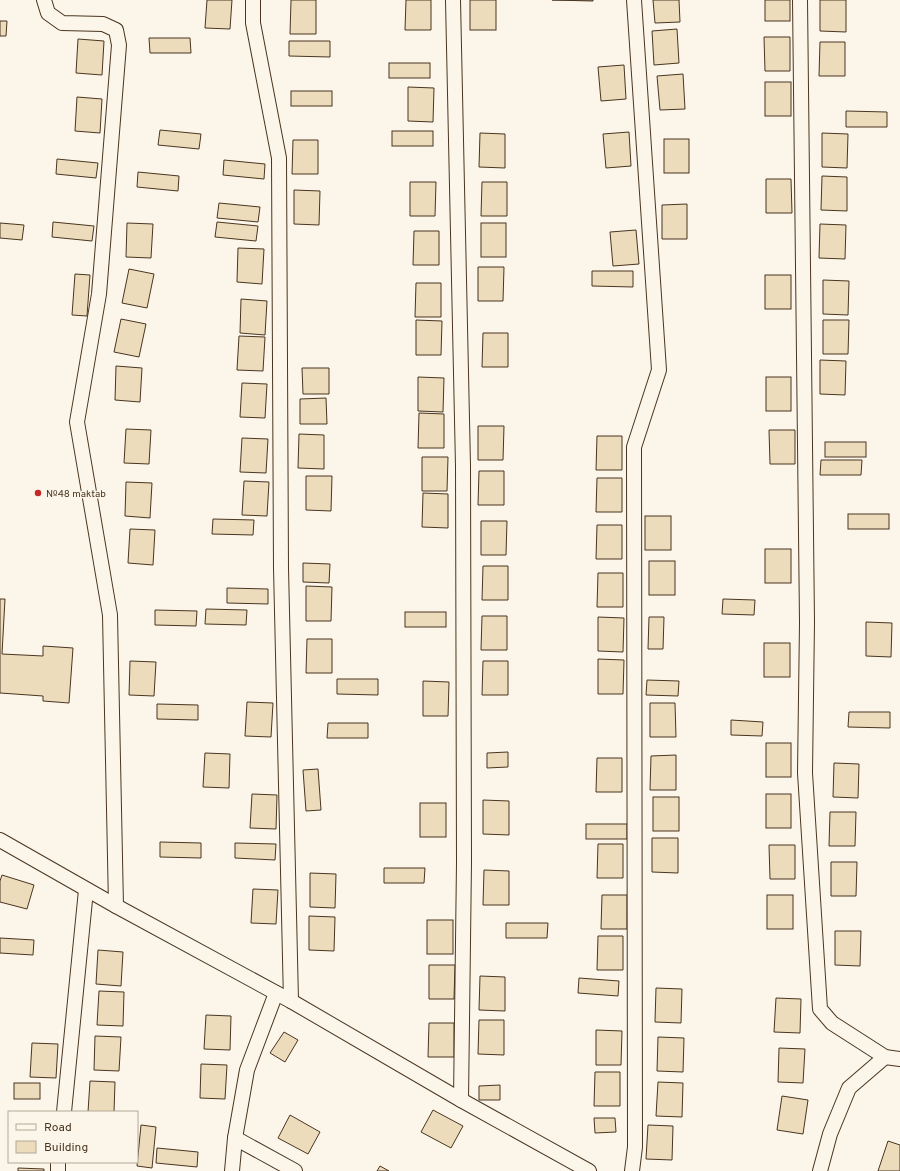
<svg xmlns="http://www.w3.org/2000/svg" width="900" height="1171" font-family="Overpass,sans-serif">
  <rect width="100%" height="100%" fill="#fbf6e9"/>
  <g fill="#ecdcbc" stroke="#4a3520">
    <path d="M207 0H232L230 29 205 28Z"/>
    <path d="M291 0H316V34H290Z"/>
    <path d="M406 0H431V30H405Z"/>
    <rect x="470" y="0" width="26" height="30"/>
    <path d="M552 0H593V1Z"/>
    <path d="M653 0H679L680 22 655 23Z"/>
    <rect x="765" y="0" width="25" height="21"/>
    <path d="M820 0H846V32L820 31Z"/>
    <path d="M0 21H7L6 36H0Z"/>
    <path d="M677 29 679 63 654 65 652 31Z"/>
    <path d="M764 37H790V71H765Z"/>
    <path d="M149 38H190L191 53H150Z"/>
    <path d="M78 39 104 41 102 75 76 73Z"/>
    <path d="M289 41H330V57L289 56Z"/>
    <path d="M820 42H845V76H819Z"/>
    <rect x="389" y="63" width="41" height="15"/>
    <path d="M624 65 626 99 601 101 598 67Z"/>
    <path d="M683 74 685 109 660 110 657 76Z"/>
    <rect x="765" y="82" width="26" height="34"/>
    <path d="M408 87 434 88 433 122 408 121Z"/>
    <rect x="291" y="91" width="41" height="15"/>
    <path d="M77 97 102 99 100 133 75 131Z"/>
    <path d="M846 111 887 112V127H846Z"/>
    <path d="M160 130 201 134 199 149 158 145Z"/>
    <rect x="392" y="131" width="41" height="15"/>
    <path d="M629 132 631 166 606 168 603 134Z"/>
    <path d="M480 133 505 134V168L479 167Z"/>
    <path d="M822 133 848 134 847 168 822 167Z"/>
    <rect x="664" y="139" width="25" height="34"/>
    <path d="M293 140H318V174H292Z"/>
    <path d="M57 159 98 163 96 178 56 174Z"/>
    <path d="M224 160 265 164 264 179 223 175Z"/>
    <path d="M138 172 179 176 178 191 137 187Z"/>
    <path d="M822 176 847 177V211L821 210Z"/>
    <path d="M766 179H791L792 213H766Z"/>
    <path d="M410 182H436L435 216H410Z"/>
    <path d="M482 182H507V216H481Z"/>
    <path d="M294 190 320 191 319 225 294 224Z"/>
    <path d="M219 203 260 207 258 222 217 218Z"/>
    <path d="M687 204V239H662V205Z"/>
    <path d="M53 222 94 226 92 241 52 237Z"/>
    <path d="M217 222 258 226 256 241 215 237Z"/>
    <path d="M0 223 24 225 22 240 0 238Z"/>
    <path d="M127 223 153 224 151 258 126 257Z"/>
    <rect x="481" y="223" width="25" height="34"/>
    <path d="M820 224 846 225 845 259 819 258Z"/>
    <path d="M636 230 639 264 613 266 610 232Z"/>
    <path d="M414 231H439V265H413Z"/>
    <path d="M238 248 264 249 262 284 237 282Z"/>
    <path d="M478 267H504L503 301H478Z"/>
    <path d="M129 269 154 274 147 308 122 303Z"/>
    <path d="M592 271H633V287L592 286Z"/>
    <path d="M75 274 90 275 87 316 72 315Z"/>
    <rect x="765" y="275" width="26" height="34"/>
    <path d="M823 280 849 281 848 315 823 314Z"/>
    <path d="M416 283H441V317H415Z"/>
    <path d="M241 299 267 301 265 335 240 333Z"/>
    <path d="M121 319 146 324 139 357 114 352Z"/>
    <path d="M416 320 442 321 441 355H416Z"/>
    <path d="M823 320H849L848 354H823Z"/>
    <path d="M483 333H508V367H482Z"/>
    <path d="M239 336 265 337 263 371 237 370Z"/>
    <path d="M820 360 846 361 845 395 820 394Z"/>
    <path d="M116 366 142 368 140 402 115 400Z"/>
    <path d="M302 368H329V394H303Z"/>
    <path d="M418 377 444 378 443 412 418 411Z"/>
    <rect x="766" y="377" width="25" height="34"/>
    <path d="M242 383 267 384 265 418 240 417Z"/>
    <path d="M326 398 327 424H300V399Z"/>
    <path d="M419 413 444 414V448H418Z"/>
    <path d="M478 426H504L503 460H478Z"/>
    <path d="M126 429 151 430 149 464 124 463Z"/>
    <path d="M769 430H795V464H770Z"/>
    <path d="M299 434 324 435V469L298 468Z"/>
    <path d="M597 436H622V470H596Z"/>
    <path d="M242 438 268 439 266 473 240 472Z"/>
    <rect x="825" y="442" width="41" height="15"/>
    <path d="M422 457H448L447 491H422Z"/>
    <path d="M821 460H862L861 475H820Z"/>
    <path d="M479 471H504V505H478Z"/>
    <path d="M306 476H332L331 511 306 510Z"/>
    <path d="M597 478H622V512H596Z"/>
    <path d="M244 481 269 482 267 516 242 515Z"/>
    <path d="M126 482 152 483 150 518 125 516Z"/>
    <path d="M423 493 448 494V528L422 527Z"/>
    <rect x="848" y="514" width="41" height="15"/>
    <rect x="645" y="516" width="26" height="34"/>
    <path d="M213 519 254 520 253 535 212 534Z"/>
    <path d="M481 521H507L506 555H481Z"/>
    <path d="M597 525H622V559H596Z"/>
    <path d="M130 529 155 530 153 565 128 563Z"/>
    <rect x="765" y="549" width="26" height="34"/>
    <rect x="649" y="561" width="26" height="34"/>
    <path d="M303 563 330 564 329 583 303 582Z"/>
    <path d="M483 566H508V600H482Z"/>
    <path d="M598 573H623V607H597Z"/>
    <path d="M306 586 332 587 331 621H306Z"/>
    <path d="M227 588 268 589V604L227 603Z"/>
    <path d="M0 599H5L2 654 43 656V646L73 648 69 703 43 701V696L0 693Z"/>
    <path d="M723 599 755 600 754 615 722 614Z"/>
    <path d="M206 609 247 610 246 625 205 624Z"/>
    <path d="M155 610 197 611 196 626 155 625Z"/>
    <rect x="405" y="612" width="41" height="15"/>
    <path d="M482 616H507V650H481Z"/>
    <path d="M598 617 624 618 623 652 598 651Z"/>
    <path d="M649 617H664L663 649H648Z"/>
    <path d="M866 622 892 623 891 657 866 656Z"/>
    <path d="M307 639H332V673H306Z"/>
    <rect x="764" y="643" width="26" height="34"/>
    <path d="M598 659 624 660 623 694H598Z"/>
    <path d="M130 661 156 662 154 696 129 695Z"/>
    <path d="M483 661H508V695H482Z"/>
    <path d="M337 679H378V695L337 694Z"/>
    <path d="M647 680 679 681 678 696 646 695Z"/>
    <path d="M423 681 449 682 448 716H423Z"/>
    <path d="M247 702 273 703 271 737 245 736Z"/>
    <path d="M650 703H675L676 737H650Z"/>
    <path d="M157 704 198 705V720L157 719Z"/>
    <path d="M849 712H890V728L848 727Z"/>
    <path d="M731 720 763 722 762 736 731 735Z"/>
    <path d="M328 723H368V738H327Z"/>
    <rect x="766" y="743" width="25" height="34"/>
    <path d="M508 752V767L487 768V753Z"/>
    <path d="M205 753 230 754 229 788 203 787Z"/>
    <path d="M676 755V790H650L651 756Z"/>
    <path d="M597 758H622V792H596Z"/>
    <path d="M834 763 859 764 858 798 833 797Z"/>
    <path d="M318 769 321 810 306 811 303 770Z"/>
    <path d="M252 794 277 795 276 829 250 828Z"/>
    <rect x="766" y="794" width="25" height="34"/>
    <rect x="653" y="797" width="26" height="34"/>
    <path d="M483 800 509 801V835L483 834Z"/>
    <rect x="420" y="803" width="26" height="34"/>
    <path d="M830 812H856L855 846H829Z"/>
    <rect x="586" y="824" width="41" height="15"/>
    <path d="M652 838H678V873L652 872Z"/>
    <path d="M160 842 201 843V858L160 857Z"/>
    <path d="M235 843 276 844 275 860 235 858Z"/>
    <path d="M598 844H623V878H597Z"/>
    <path d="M769 845H795V879H770Z"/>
    <path d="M831 862H857L856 896H831Z"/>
    <path d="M384 868H425L424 883H384Z"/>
    <path d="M484 870 509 871V905H483Z"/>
    <path d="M310 873 336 874 335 908 310 907Z"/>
    <path d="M2 875 34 885 27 909 0 902V881Z"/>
    <path d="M253 889 278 890 276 924 251 923Z"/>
    <path d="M602 895H627V929H601Z"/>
    <rect x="767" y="895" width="26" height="34"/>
    <path d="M309 916 335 917 334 951 309 950Z"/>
    <rect x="427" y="920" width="26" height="34"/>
    <path d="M506 923H548L547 938H506Z"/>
    <path d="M835 931H861L860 966 835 965Z"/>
    <path d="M598 936H623V970H597Z"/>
    <path d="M0 938 34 940 33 955 0 953Z"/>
    <path d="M98 950 123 952 121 986 96 984Z"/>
    <path d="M429 965H455L454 999H429Z"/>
    <path d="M480 976 505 977V1011L479 1010Z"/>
    <path d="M579 978 619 981 618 996 578 993Z"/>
    <path d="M656 988 682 989 681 1023 655 1022Z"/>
    <path d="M99 991 124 992 123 1026 97 1025Z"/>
    <path d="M776 998 801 999 800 1033 774 1032Z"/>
    <path d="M206 1015 231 1016 230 1050 204 1049Z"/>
    <path d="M479 1020H504V1055L478 1054Z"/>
    <path d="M429 1023H454V1057H428Z"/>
    <path d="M596 1030 622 1031 621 1065H596Z"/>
    <path d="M284 1032 298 1040 285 1062 270 1053Z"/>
    <path d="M95 1036 121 1037 119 1071 94 1070Z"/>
    <path d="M658 1037 684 1038 683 1072 657 1071Z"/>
    <path d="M32 1043 58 1044 56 1078 30 1077Z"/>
    <path d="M779 1048 805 1049 803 1083 778 1082Z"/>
    <path d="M201 1064 227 1065 225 1099 200 1098Z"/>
    <path d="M595 1072H620V1106H594Z"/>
    <path d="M90 1081 115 1082 114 1112H88Z"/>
    <path d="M658 1082 683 1083 682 1117 656 1116Z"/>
    <rect x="14" y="1083" width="26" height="16"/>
    <path d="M500 1085V1100H479V1086Z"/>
    <path d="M782 1096 808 1100 803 1134 777 1130Z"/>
    <path d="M433 1110 463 1126 451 1148 421 1132Z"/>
    <path d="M290 1115 320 1132 308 1154 278 1138Z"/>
    <path d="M594 1118H615L616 1132 595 1133Z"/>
    <path d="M141 1125 156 1127 152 1168 137 1166Z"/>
    <path d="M648 1125 673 1126 672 1160 646 1159Z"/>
    <path d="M888 1141 900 1145V1171H878Z"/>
    <path d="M157 1148 198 1152 197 1167 156 1163Z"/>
    <path d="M380 1166 389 1171H377Z"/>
    <path d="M18 1168 44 1169V1171H18Z"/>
  </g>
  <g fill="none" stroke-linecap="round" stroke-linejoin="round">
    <defs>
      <g id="minor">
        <path d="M44 0 48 13 62 23 103 24 116 30 119 45 99 294 77 422 110 615 116 906"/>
        <path d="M253 0V23L279 158 281 568 291 1001"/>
        <path d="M453 0 463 466 464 862 461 1100"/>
        <path d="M800 0 807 622 805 773 820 1009 832 1023 885 1057 900 1059"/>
        <path d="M0 840 116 906 291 1001 461 1100 589 1171"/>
        <path d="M64 1112 86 890"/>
        <path d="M235 1138 295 1171"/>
        <path d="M58 1171V1162"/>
        <path d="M232 1171 235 1138 247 1070 276 993"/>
        <path d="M632 1171 635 1147 634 447 659 370 634 0"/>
        <path d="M820 1171 830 1134 849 1088 885 1057"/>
      </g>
    </defs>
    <use href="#minor" stroke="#4a3520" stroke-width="16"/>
    <use href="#minor" stroke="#fbf6e9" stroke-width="14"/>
  </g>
  <circle fill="#c62828" stroke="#fbf6e9" stroke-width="1.5" cx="38" cy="493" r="4"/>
  <g text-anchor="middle" stroke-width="3" stroke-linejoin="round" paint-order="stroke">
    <g font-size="10" fill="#4a3520" stroke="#fbf6e9" text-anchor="start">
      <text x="46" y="497">№48 maktab</text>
    </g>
  </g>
  <rect x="8" y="1111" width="130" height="52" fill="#fbf6e9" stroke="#b4a999"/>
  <rect x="16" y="1124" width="20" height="6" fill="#fbf6e9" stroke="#b4a999"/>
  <text x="44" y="1131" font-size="12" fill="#4a3520">Road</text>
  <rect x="16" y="1141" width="20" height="12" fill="#ecdcbc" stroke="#b4a999"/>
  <text x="44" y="1151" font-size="12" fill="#4a3520">Building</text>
</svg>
